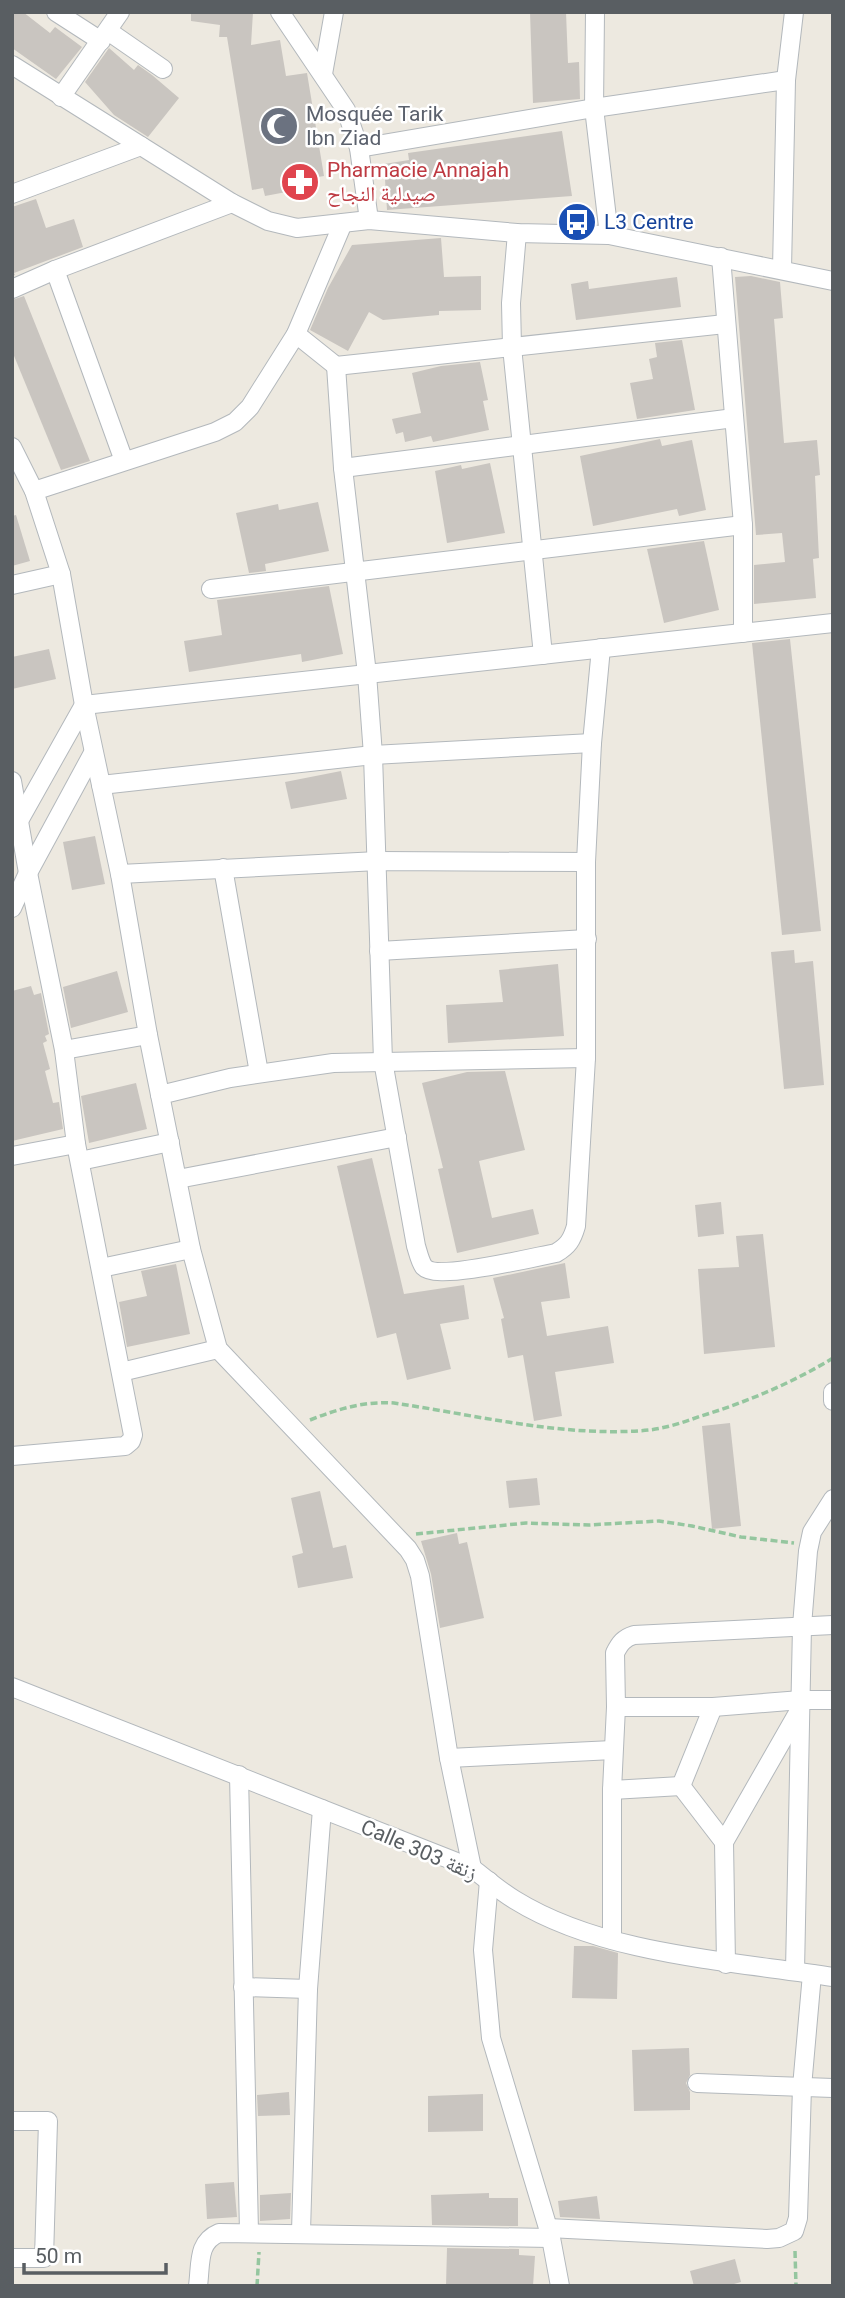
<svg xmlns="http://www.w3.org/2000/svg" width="845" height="2298" font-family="Roboto,'Noto Naskh Arabic',sans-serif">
  <rect width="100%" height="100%" fill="#ede9e0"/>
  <g fill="#c9c5c0">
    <path d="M12 12H23L50 33 55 27 82 47 56 79 12 48Z"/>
    <path d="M191 12H253L251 45 280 40 286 76 307 73 324 176 295 181 297 190 265 196 263 188 252 190 227 37H219L220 25 191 21Z"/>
    <path d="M530 12H566L568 63 579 62 580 99 533 103Z"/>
    <path d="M109 48 134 70 138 65 152 75 179 98 148 137 114 115 85 82Z"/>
    <path d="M562 131 572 196 387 210 384 164 409 160 408 153Z"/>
    <path d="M36 199 46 228 74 219 83 247 14 273 15 275 12 276V207Z"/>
    <path d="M441 238 444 277 481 276V310L439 311V315L383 320 369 312 348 351 310 330 328 288 352 245Z"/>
    <path d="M751 276 780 282 783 318 774 319 784 443 817 440 820 475 815 476 819 558 813 559 816 598 754 604V565L785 562 782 533 756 535 735 277Z"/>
    <path d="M677 277 681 307 576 320 571 284 588 281 589 289Z"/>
    <path d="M24 296 90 461 61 470 12 351V300Z"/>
    <path d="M682 340 695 410 637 419 630 383 653 379 649 359 657 357 655 343Z"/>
    <path d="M480 362 488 400 483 401 489 430 433 442 431 436 405 442 403 432 396 434 392 419 421 413 412 373 441 366Z"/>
    <path d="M660 439 662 446 692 440 706 510 679 516 677 509 593 526 580 456Z"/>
    <path d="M490 463 505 533 447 543 435 471 461 465 462 469Z"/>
    <path d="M318 502 329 551 265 564 266 571 249 573 236 513 278 504 279 510Z"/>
    <path d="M16 515 30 561 12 566V516Z"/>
    <path d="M704 541 719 610 664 623 647 549Z"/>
    <path d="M329 586 343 654 302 662 301 654 189 672 184 641 222 635 217 600Z"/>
    <path d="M790 639 821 931 782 935 752 643Z"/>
    <path d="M49 649 56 679 12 689V657Z"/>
    <path d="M341 771 347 799 291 809 285 782Z"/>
    <path d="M95 836 105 884 72 890 63 842Z"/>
    <path d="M794 950 795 963 813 961 824 1085 784 1089 771 952Z"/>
    <path d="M558 964 564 1036 448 1043 446 1005 503 1002 499 970Z"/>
    <path d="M117 971 128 1012 71 1028 63 987Z"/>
    <path d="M31 986 34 995 41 993 49 1034 45 1036 47 1041 43 1043 50 1069 45 1071 53 1103 59 1102 63 1129 12 1141V991Z"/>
    <path d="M505 1071 525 1150 479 1161 492 1218 533 1209 539 1234 457 1253 438 1169 443 1168 422 1083 467 1072Z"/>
    <path d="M136 1083 147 1129 89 1143 81 1096Z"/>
    <path d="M372 1158 404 1294 464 1285 469 1319 440 1324 451 1369 407 1380 396 1333 377 1338 337 1166Z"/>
    <path d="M721 1202 724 1234 698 1237 695 1205Z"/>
    <path d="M763 1234 775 1347 704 1354 698 1269 739 1267 736 1236Z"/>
    <path d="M565 1263 570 1298 541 1302 547 1336 608 1326 614 1363 555 1372 562 1416 534 1421 523 1355 508 1358 501 1319 504 1318 493 1278Z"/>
    <path d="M176 1264 190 1334 127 1347 119 1302 147 1296 141 1271Z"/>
    <path d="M730 1423 741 1526 712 1529 702 1426Z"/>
    <path d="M537 1478 540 1505 509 1508 506 1481Z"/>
    <path d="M320 1491 333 1548 346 1545 353 1578 298 1588 292 1556 303 1553 291 1498Z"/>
    <path d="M457 1533 459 1544 467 1542 484 1618 440 1628 431 1574 421 1541Z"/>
    <path d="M574 1946H593L618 1953 617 1999 572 1998Z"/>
    <path d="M689 2048 690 2075 686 2083 690 2092V2110L634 2111 632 2050Z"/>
    <path d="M289 2092 290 2115 258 2116 257 2095Z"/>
    <path d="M483 2094V2131L428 2132V2096Z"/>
    <path d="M234 2182 237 2217 207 2219 205 2184Z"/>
    <path d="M291 2193 290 2219 260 2221V2195Z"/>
    <path d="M489 2193V2198H518V2226L432 2225 431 2195Z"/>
    <path d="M597 2196 600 2219 560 2217 558 2201Z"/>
    <path d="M447 2248 519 2249V2255L535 2256 533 2286H446Z"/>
    <path d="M735 2259 741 2282 727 2286H694L690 2271Z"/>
  </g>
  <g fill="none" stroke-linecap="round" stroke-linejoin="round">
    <defs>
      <g id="street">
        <path d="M56 12 101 41"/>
        <path d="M280 12 346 110 359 148 369 220"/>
        <path d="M595 12 594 108 609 235"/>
        <path d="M108 31 163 69"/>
        <path d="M12 65 232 203 268 221 297 228 369 220 517 233 609 235 833 281"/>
        <path d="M323 74 334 12"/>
        <path d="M61 97 120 12"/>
        <path d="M359 148 594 108 786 80"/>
        <path d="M12 194 141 146"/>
        <path d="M517 233 511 303 512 347 543 655"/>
        <path d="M721 257 743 525V633"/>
        <path d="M782 269 786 80 794 12"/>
        <path d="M55 270 124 461"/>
        <path d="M12 289 55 270 232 203"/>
        <path d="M296 334 336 366 725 324"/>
        <path d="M336 366 343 468 367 674 373 755 383 1061 416 1246C418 1252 420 1262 424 1267 437 1281 534 1257 556 1253 568 1246 572 1240 576 1226L586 1058V862L592 743 601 648"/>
        <path d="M12 447 34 491 61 574 84 705 120 874 148 1035 191 1249 218 1349 408 1549 415 1560 420 1576 449 1758 472 1868"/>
        <path d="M343 468 734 418"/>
        <path d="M34 491 215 432 235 422 250 407 296 334 343 223"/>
        <path d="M12 585 61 574"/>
        <path d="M211 589 743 525"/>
        <path d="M12 781 28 873 64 1050 76 1144 133 1435 131 1441 125 1446 12 1456"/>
        <path d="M101 785 373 755 592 743"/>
        <path d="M12 833 84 705 833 623"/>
        <path d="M223 868 259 1073"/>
        <path d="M120 874 378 861 586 862"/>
        <path d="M12 908 28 873 93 753"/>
        <path d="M379 951 587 939"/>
        <path d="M64 1050 148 1035"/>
        <path d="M160 1095 230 1078 333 1063 586 1058"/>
        <path d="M12 1156 76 1144"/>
        <path d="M80 1161 170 1142"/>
        <path d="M178 1179 397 1137"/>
        <path d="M101 1268 191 1249"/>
        <path d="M121 1372 218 1349"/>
        <path d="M833 1392V1401"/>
        <path d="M12 1687 472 1868C486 1879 500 1891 515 1900 604 1955 731 1961 833 1977"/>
        <path d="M616 1707H713L801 1700H833"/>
        <path d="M449 1758 613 1750"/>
        <path d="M239 1775 249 2232"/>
        <path d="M681 1786 713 1707"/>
        <path d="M681 1786 724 1842"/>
        <path d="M612 1790 681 1786"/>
        <path d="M489 1881 483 1950 491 2038 551 2238 560 2286"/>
        <path d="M612 1940V1790L616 1707 615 1653C620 1643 624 1638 634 1635L833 1625"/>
        <path d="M726 1964 724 1842 799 1711"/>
        <path d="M795 1971 802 1626 808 1551 812 1532 833 1499"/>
        <path d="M243 1987 308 1989"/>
        <path d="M697 2083 833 2088"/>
        <path d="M12 2121H48L44 2258H12"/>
        <path d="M548 2228 767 2239 779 2238 794 2231 798 2218 802 2087 812 1974"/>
        <path d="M301 2232 308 1989 322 1809"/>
        <path d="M198 2286C201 2264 197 2242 219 2233L551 2238"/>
      </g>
    </defs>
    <use href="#street" stroke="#b3b8bc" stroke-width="20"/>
    <g stroke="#95c69f" stroke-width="3.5" stroke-dasharray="7 3.5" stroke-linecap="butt">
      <path d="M310 1420C338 1409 364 1401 394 1403 476 1415 566 1438 649 1430 667 1428 684 1422 701 1416 747 1402 792 1383 833 1358"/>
      <path d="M416 1534 526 1523 589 1525 659 1521 692 1526 741 1537 794 1543"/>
      <path d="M795 2251 796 2286"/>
      <path d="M257 2286 259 2252"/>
    </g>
    <use href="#street" stroke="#fff" stroke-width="18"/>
  </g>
  <defs>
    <symbol id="mosque-disc" viewBox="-11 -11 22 22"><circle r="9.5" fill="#6b7280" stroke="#fff"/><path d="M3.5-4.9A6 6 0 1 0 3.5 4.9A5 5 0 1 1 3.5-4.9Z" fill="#fff"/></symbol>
    <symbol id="pharmacy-disc" viewBox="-11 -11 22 22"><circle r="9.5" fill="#e0444e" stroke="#fff"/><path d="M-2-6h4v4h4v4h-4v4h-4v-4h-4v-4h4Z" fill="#fff"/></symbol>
    <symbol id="bus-disc" viewBox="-11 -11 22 22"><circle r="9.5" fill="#1a4fb4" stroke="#fff"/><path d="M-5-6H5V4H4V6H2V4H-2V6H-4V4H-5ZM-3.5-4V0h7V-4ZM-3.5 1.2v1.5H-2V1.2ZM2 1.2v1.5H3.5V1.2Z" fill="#fff"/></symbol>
  </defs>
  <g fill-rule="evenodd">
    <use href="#mosque-disc" x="257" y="104" width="44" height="44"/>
    <use href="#pharmacy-disc" x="278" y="160" width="44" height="44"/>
    <use href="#bus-disc" x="555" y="200" width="44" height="44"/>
  </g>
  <g text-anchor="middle" stroke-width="5" stroke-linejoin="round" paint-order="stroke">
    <g font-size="21" fill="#5b616d" stroke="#fff" text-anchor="start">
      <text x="306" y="121">Mosquée Tarik<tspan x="306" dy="24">Ibn Ziad</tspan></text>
    </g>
    <g font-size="21" fill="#be3a42" stroke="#fff" text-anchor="start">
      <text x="327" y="177">Pharmacie Annajah<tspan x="327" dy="24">صيدلية النجاح</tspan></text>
    </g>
    <g font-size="21" fill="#164399" stroke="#fff" text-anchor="start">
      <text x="604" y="229">L3 Centre</text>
    </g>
    <g font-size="21" fill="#595e62" stroke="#fff">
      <text transform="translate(419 1850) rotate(23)" y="7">Calle 303 زنقة</text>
    </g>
  </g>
  <rect width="845" height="2298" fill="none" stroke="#595e62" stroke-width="28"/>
  <path d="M24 2263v10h142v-10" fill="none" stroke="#595e62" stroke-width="3.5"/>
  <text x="35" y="2263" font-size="21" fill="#595e62" stroke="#ffffff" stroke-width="5" paint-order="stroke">50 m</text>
</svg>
